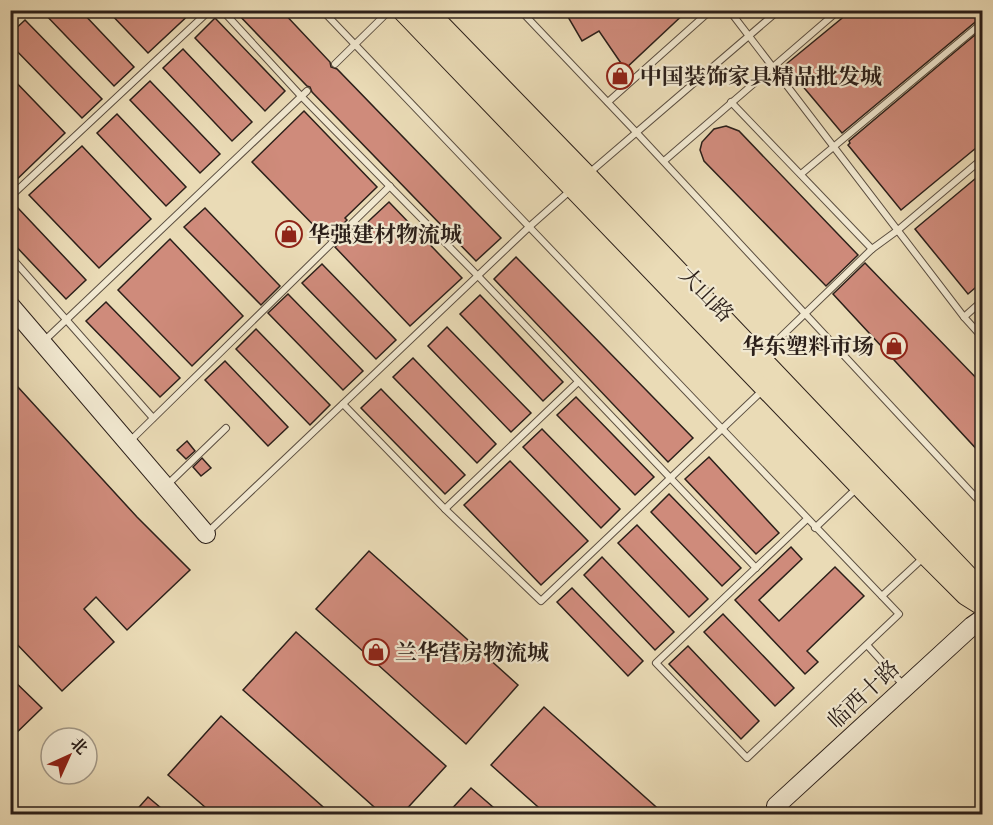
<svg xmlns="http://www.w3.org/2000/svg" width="993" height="825" font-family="'IM FELL Double Pica','Noto Serif SC',serif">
  <rect width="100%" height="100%" fill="#eadbb6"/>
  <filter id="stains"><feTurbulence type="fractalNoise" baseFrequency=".00333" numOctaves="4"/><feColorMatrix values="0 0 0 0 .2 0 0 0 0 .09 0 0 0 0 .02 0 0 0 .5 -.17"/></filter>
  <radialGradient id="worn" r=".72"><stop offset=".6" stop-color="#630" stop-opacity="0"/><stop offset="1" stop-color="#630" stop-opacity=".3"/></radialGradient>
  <g fill="#cf8b7b" stroke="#2c201a" stroke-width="1.5">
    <path d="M41 10H80L134 67 114 86Z"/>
    <path d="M107 10H194L148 53Z"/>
    <path d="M234 10H281L330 62 331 67 337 69 501 238 476 261 312 92 310 87 307 86Z"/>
    <path d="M564 10H688L625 69 599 31 582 41Z"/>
    <path d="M852 10H982V18L979 19 842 133 785 65Z"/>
    <path d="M215 18 285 91 265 111 195 38Z"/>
    <path d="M25 20 102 99 82 118 10 44V34Z"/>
    <path d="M982 29V143L901 210 848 145 850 143 849 141Z"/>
    <path d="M183 49 252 122 232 141 163 68Z"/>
    <path d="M10 76 65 133 10 186Z"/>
    <path d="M150 81 220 154 200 173 130 100Z"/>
    <path d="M304 111 377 187 345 218 347 220 328 240 252 162Z"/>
    <path d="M117 114 186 187 166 206 97 133Z"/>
    <path d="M726 126 739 131 858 255 826 286 704 161 700 150 702 142 714 129Z"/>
    <path d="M82 146 151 219 99 268 29 195Z"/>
    <path d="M982 173V282L968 294 915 229Z"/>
    <path d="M389 202 462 278 410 326 335 247 355 228 358 231Z"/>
    <path d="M17 207 86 280 66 299 10 240V213Z"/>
    <path d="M205 208 280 286 261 305 184 227Z"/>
    <path d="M170 239 243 316 192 366 118 290Z"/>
    <path d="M516 257 693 438 668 462 494 279Z"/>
    <path d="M865 263 982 384V455L833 294Z"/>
    <path d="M322 264 396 340 376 359 302 283Z"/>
    <path d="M288 294 363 371 343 390 268 313Z"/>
    <path d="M480 295 563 382 543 401 460 314Z"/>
    <path d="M106 302 180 378 160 397 86 321Z"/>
    <path d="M447 327 531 413 511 432 428 346Z"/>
    <path d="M256 329 330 405 310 425 236 349Z"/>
    <path d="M413 358 496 444 477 463 393 377Z"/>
    <path d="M225 361 288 427 268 446 205 380Z"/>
    <path d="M17 386 137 517 190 570 127 630 96 597 84 609 114 642 62 691 10 637V392Z"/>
    <path d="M381 389 465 475 445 494 361 408Z"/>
    <path d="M576 397 654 477 635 495 557 415Z"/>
    <path d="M542 429 620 509 601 528 523 447Z"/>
    <path d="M187 441 195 451 186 459 177 450Z"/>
    <path d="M709 457 779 533 756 554 685 479Z"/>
    <path d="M202 458 211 468 201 476 193 467Z"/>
    <path d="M510 461 588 541 541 585 464 505Z"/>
    <path d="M669 494 741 568 722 586 651 512Z"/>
    <path d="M637 525 708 599 689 617 618 543Z"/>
    <path d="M791 547 802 559 759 600 779 621 835 567 864 596 807 651 818 662 805 674 735 600Z"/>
    <path d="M369 551 518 685 466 744 316 609Z"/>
    <path d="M602 557 674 632 655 650 584 575Z"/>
    <path d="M572 588 643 661 628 676 557 602Z"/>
    <path d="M723 614 794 688 775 706 704 632Z"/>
    <path d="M296 632 446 766 402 814H382L243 690Z"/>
    <path d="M688 646 759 721 741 739 669 664Z"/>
    <path d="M10 677 42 708 10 739Z"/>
    <path d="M544 707 664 814H546L491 765Z"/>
    <path d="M221 716 331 814H213L168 775Z"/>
    <path d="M471 788 501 814H447Z"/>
    <path d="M148 797 168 814H133Z"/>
  </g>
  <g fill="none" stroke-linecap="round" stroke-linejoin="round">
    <defs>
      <g id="lane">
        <path d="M222 10 301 96 478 276 756 568"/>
        <path d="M322 10 899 614 747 758 656 663 807 519"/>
        <path d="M520 10 636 132 982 504"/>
        <path d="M729 10 964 317 982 337"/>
        <path d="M10 19 21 10"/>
        <path d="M335 64 390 10"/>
        <path d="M608 102 711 10"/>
        <path d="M731 102 872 249"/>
        <path d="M664 161 839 10"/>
        <path d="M588 174 779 10"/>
        <path d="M801 174 982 23"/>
        <path d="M10 197 210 10"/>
        <path d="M10 256 153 418"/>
        <path d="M964 317 982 301"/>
        <path d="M44 341 307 91"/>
        <path d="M761 356 872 249 898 230 982 159"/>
        <path d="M343 404 445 509 541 601 764 389"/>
        <path d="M129 442 390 186"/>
        <path d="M166 486 226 428"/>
        <path d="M445 509 578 382"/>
        <path d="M815 528 858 487"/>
        <path d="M208 532 529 227 572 189"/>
        <path d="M882 596 923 558"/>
        <path d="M867 645 905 687"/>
        <path d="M764 814 776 806"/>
      </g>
      <g id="secondary">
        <path d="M10 305 206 534"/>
        <path d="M776 806 972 626 982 619"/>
      </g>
      <g id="primary">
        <path d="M402 10 926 555 966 595 982 605"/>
        <path d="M426 10 587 176 979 588 982 595"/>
      </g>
    </defs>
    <use href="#lane" stroke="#5c4f41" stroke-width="8"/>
    <use href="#secondary" stroke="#2c201a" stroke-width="20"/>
    <use href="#primary" stroke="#2c201a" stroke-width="22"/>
    <use href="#lane" stroke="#f1e8d0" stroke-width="6"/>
    <use href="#secondary" stroke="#f1e8d0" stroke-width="18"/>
    <use href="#primary" stroke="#eadbb6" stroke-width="20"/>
  </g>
  <defs>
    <symbol id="shop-ring" viewBox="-11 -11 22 22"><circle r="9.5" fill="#f1e8d0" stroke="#8f2418" stroke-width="1.5"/><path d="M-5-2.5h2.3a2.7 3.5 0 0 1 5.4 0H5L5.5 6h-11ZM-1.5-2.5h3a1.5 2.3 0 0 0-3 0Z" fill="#8f2418"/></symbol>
  </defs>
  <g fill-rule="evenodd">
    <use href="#shop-ring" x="605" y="61" width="30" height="30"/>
    <use href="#shop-ring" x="274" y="219" width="30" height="30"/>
    <use href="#shop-ring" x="879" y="331" width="30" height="30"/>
    <use href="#shop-ring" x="361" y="637" width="30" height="30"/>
  </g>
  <g text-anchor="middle" stroke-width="4.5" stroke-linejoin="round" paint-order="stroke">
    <g font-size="22" font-weight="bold" fill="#2c201a" stroke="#f1e8d0" text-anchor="start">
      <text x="640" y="84">中国装饰家具精品批发城</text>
      <text x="308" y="242">华强建材物流城</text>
      <text x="874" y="354" text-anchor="end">华东塑料市场</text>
      <text x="395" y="660">兰华营房物流城</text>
    </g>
    <g font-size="22" fill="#2c201a" stroke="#f1e8d0">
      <text transform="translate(707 294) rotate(46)" y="8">大山路</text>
      <text transform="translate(863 694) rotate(-43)" y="8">临西十路</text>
    </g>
  </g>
  <rect width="993" height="825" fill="none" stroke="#eadbb6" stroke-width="36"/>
  <rect x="12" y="12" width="969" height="801" fill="none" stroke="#2c201a" stroke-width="3"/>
  <rect x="18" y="18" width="957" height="789" fill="none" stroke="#2c201a" stroke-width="1.5"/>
  <g transform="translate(69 756) rotate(45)"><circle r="28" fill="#f1e8d0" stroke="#a29887" stroke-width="1.5"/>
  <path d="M0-4.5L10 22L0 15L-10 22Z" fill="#8f2418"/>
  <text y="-9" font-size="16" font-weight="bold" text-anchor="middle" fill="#2c201a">北</text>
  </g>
  <rect width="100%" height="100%" filter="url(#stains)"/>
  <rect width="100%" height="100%" fill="url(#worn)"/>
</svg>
